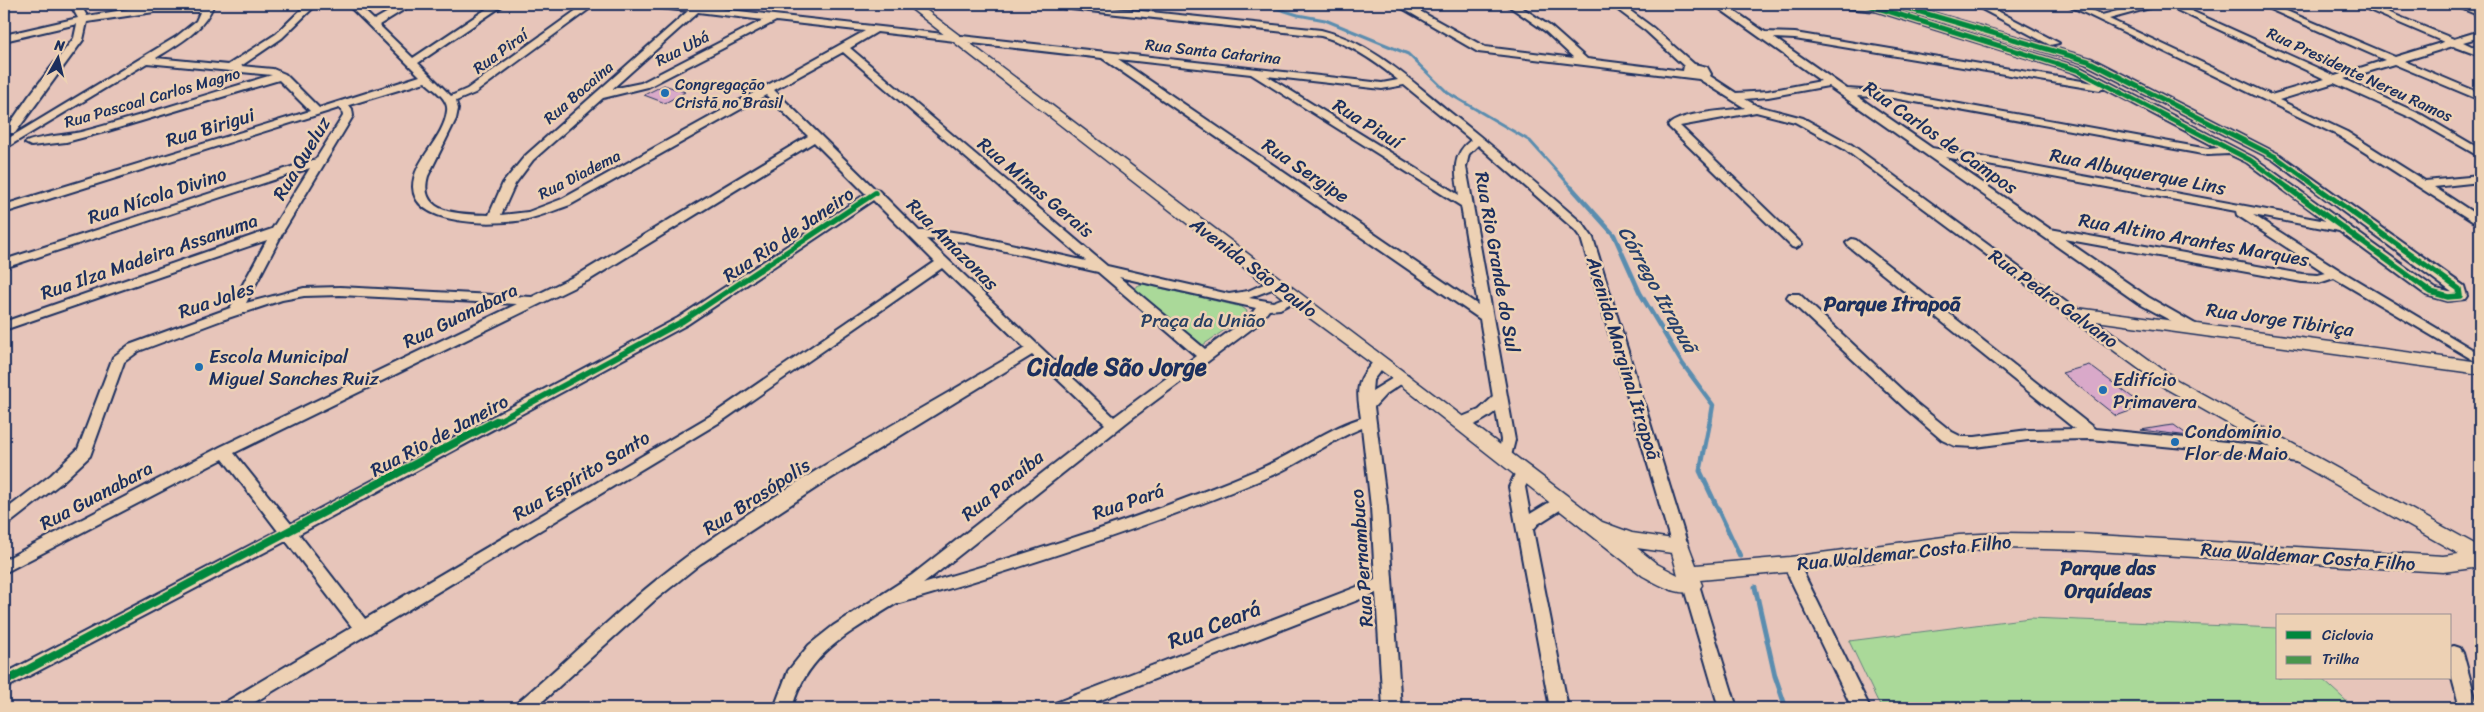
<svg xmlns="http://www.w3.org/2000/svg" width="2484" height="712" font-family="Sriracha,sans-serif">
  <rect width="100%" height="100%" fill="#e7c5ba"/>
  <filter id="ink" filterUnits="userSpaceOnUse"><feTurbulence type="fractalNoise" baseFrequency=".02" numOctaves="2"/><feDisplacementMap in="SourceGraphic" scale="10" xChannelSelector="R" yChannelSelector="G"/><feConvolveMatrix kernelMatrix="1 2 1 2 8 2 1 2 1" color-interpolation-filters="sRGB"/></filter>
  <g filter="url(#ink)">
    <g fill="#aad999" stroke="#62847c">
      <path d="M1143 284 1242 307 1247 311 1246 315 1203 345 1136 290V286Z"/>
      <path d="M2030 618 2278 628V678H2321L2354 708H1881L1849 641Z"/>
    </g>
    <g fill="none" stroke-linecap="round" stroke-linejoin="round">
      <path stroke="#5a8daf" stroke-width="3" d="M1263 4 1298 15 1325 20 1408 54 1448 93 1530 141 1573 189"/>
      <path stroke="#5a8daf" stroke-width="4.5" d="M1572 188 1614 235 1640 293 1682 363 1713 405 1710 423"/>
      <g stroke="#5a8daf" stroke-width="5">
        <path d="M1710 421 1700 471 1740 556"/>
        <path d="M1755 587 1775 676 1786 708"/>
      </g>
    </g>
    <g fill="#d9a9c9" stroke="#1b2f5e">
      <path d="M664 85 685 92 665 103 644 95Z"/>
      <path d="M2089 365 2144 406 2116 416 2062 373Z"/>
      <path d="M2174 425 2189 436 2141 430 2165 426Z"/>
    </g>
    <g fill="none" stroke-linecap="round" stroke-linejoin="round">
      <defs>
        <g id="minor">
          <path d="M70 4H80L87 16 129 9 214 4C203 31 182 42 156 58L228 65 276 34 307 4H317L282 38 241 66 273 69 285 74 319 108 420 76 347 4H357L374 20 402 4H413L379 25 413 58 494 4H505L418 63 451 96 467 89 585 4H596L475 93 456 101 458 109 456 119 428 176C417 215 461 214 489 215L503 183 525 156 688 11 650 7 645 4 693 6 701 4 703 7 1382 83 1398 80C1376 62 1349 43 1321 36L1052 7 1047 4H1076L1321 30C1370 42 1408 78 1446 109 1493 146 1538 185 1583 224L1593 238 1688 546 1686 550 1680 552 1674 550 1672 546 1581 238 1575 230 1478 145 1469 154 1466 167 1515 440 1510 460H1500L1498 456 1501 440 1496 411C1487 419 1469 430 1457 427L1455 423 1457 419 1479 410 1493 397 1480 319 1102 58 877 32 850 48 1107 266 1229 294 1248 291 1275 279 1281 283 1280 286 1249 298 1273 302 1294 294 1301 298 1280 309 1269 310 1258 324 1131 419 923 584C1036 551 1150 515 1259 469 1294 454 1324 430 1361 418 1358 397 1354 384 1369 367 1373 362 1375 358 1381 357L1388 361 1373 380 1372 391 1398 375H1408L1410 378 1386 394 1374 407 1387 507 1401 708H1383L1376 593 1080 708H1052L1055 703 1375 580 1371 507 1362 428C1329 441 1301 464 1268 477 1149 527 1024 567 900 603H897C851 632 807 652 792 708H774L788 671 809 645 833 626 912 575 1105 424 1032 355 825 482 700 564 655 600 535 708H514L517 703C574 655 626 601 686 557 793 479 911 415 1025 348L942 268 725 419 245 708H221L224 703 352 627 286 541 4 689V674L278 531 223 459 4 573V560L220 447 517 304 340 295 304 296 282 300 222 320 139 351 124 362 90 456 61 483 10 523 4 525V511L51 475 78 449 113 357 129 345 230 308 267 240 4 330V322L272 229 310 168 4 268V260L316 159 343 116 342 110 339 108 4 213V205L310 111 279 80 108 131 66 142 31 146 25 143C32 137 69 135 81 132 145 115 208 94 272 75L147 63 4 149V141L176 37 196 21 200 12H154L87 22 83 40 15 133H7L5 131 29 96 74 38 77 24 4 41V35L78 18ZM698 12 763 20 641 83 612 89ZM776 21 865 31 562 199 528 212 501 215 515 184 533 160 603 98 648 87ZM843 52 1086 261 966 234 946 231H919L879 191 876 190 774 90ZM1118 59 1251 74 1461 206 1478 305ZM1267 76 1382 89 1404 85 1471 140C1451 155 1455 173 1459 195ZM425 82C433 89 449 99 447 111 444 139 413 160 413 187 414 227 496 225 523 220 539 217 555 210 570 205L766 95 808 136 581 273 532 297 340 287 304 288 246 303 283 232 353 116 352 109 349 105ZM814 142 866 194 678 318 291 524 234 453 591 279ZM873 200 935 262 715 413 365 619 299 534 688 324ZM926 239 966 242 1098 272 1196 356 1114 417ZM1119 277 1256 308 1248 318 1205 349Z"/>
          <path d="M1395 4H1407L1485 47 1574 58 1545 31 1506 4H1517L1551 27 1587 59 1683 71 1684 66 1646 31 1610 4H1621L1652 27 1694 64 1707 67 1711 74 1710 76 1736 93 1768 91 1821 81 1713 4H1724L1765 32 1795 33 2094 83 2073 72 1877 11 1834 7 1829 4H1874L2081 68 2254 158 2436 289 2453 293 2272 159 2084 63 1888 4H1902L2092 59 2280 155 2464 286 2467 296 2465 299 2448 301 2426 295 2339 231 2253 215 2341 271 2480 354V364L2334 278 2319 283 2302 282 2064 239 2148 297 2204 329 2202 332H2192L2138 303 1828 86 1768 97 1745 99 1757 106 1803 118 1852 145 2081 313 2079 316H2069L1844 149 1795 122 1756 112 1680 126 1802 244 1796 248 1792 247 1668 126C1679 112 1727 111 1745 108L1699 79 1478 52ZM1774 38 1795 39 2100 90 2104 88 2218 148 2208 149 1893 92 1847 89ZM1857 96 1893 98 2208 155 2229 154 2246 162 2326 221 1932 148ZM1945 157 2236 211 2237 215 2326 273 2318 275 2302 274 2050 229Z"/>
          <path d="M1972 4H1984L2059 43 2050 45Z"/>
          <path d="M2066 4H2078L2102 15 2144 4H2159L2157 6 2109 19 2271 95 2325 79 2164 4H2176L2335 76 2385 60 2258 4H2270L2395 57 2444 42 2355 4H2368L2454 39 2480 31V37L2463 42 2480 50V56L2453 46 2404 61 2480 93V100L2394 64 2344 79 2422 115 2480 149V157L2414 119 2334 83 2279 100 2347 132 2425 181 2480 176V182L2434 187 2480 217V226L2339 136Z"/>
          <path d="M2451 4H2464L2480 10V16Z"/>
          <path d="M1852 239 1856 240 2095 429 2256 445 2301 453 2306 454 2308 458 2306 462 2301 463 2256 455 2091 439 2028 440 1975 447 1955 446 1942 440 1906 409 1789 300 1787 297 1789 294H1799L1916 403 1952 432 1962 437H1975L2028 430 2075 429 1848 246 1846 243Z"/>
          <path d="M1525 467 1530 468 1533 472 1525 487 1530 514 1558 497H1568L1571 501 1568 505 1538 524 1533 530 1568 708H1550L1509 487 1515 474 1520 468Z"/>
          <path d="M1791 558 1797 560 1799 564 1870 708H1852L1783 564 1785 560Z"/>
          <path d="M1691 579 1697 580 1699 585 1737 708H1719L1683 585 1685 580Z"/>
          <path d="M2454 646 2460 648 2463 653 2478 708H2460L2450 671V647Z"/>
        </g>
        <path id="major" d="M905 4H918L1602 522 1632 533 1687 541 1696 565 1790 557 1959 535 2004 533 2080 534 2443 556 2459 554 2165 388 2068 317 2066 313 2068 309 2077 308 2480 362V374L2096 321 2177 380 2480 547V567L2443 572 2080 550 2004 548 1959 551 1790 572 1700 580 1702 585 1698 591C1678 597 1660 585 1643 576L1397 382 1288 302ZM1637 548 1672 553 1678 575 1657 564Z"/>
      </defs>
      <use href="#minor" stroke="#1b2f5e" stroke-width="4"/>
      <use href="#major" stroke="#1b2f5e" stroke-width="3"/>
      <use href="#minor" fill="#edd1b4" fill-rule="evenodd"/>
      <use href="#major" fill="#edd1b4" fill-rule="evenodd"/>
      <path stroke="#49964d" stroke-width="4" stroke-dasharray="8 4" stroke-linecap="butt" d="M4 144 8 137"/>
      <defs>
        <g id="cycleway-far2">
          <path d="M1865 4 2077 70 2250 160 2290 189"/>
          <path d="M1893 4 2088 61 2276 157 2320 189"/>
        </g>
        <g id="cycleway-far1">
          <path d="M2288 188 2431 292 2448 297 2460 296 2459 289 2318 188"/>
          <path d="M494 423 683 321 875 193"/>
        </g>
        <path id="cycleway" d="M4 682 496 421"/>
      </defs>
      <use href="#cycleway-far2" stroke="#edd1b4" stroke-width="8"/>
      <use href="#cycleway-far1" stroke="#edd1b4" stroke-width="9"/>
      <use href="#cycleway" stroke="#edd1b4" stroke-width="11"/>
      <use href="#cycleway-far2" stroke="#00873e" stroke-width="5"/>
      <use href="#cycleway-far1" stroke="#00873e" stroke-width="5.5"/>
      <use href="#cycleway" stroke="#00873e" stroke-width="8"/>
    </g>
  </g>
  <g fill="#1f6fb2" stroke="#edd1b4" stroke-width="2">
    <circle cx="665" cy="93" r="5"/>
    <circle cx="199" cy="367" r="5"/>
    <circle cx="2103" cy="390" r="5"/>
    <circle cx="2175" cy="442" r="5"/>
  </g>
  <g text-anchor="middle" stroke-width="5" stroke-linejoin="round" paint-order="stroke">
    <g font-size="16" fill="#1b2f5e" stroke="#edd1b4">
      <text transform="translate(682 48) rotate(-27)" y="6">Rua Ubá</text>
      <text transform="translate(500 51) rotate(-36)" y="6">Rua Piraí</text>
      <text transform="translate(1213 51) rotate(6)" y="6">Rua Santa Catarina</text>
      <text transform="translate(2360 74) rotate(25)" y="6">Rua Presidente Nereu Ramos</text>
      <text transform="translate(578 92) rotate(-41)" y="6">Rua Bocaina</text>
      <text transform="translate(152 97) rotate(-16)" y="6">Rua Pascoal Carlos Magno</text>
      <text transform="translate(579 174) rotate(-27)" y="6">Rua Diadema</text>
    </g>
    <g font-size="16" fill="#1b2f5e" stroke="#edd1b4" text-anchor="start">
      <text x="675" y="90">Congregação<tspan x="675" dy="18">Cristã no Brasil</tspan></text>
    </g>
    <g font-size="19" fill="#1b2f5e" stroke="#edd1b4">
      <text transform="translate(1368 123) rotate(32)" y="7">Rua Piauí</text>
      <text transform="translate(210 127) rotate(-17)" y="7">Rua Birigui</text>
      <text transform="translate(1941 137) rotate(35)" y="7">Rua Carlos de Campos</text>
      <text transform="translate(301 158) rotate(-59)" y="7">Rua Queluz</text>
      <text transform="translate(1306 170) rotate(34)" y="7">Rua Sergipe</text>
      <text transform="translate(2138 171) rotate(11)" y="7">Rua Albuquerque Lins</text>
      <text transform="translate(1036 187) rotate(40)" y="7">Rua Minas Gerais</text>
      <text transform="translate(157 195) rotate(-18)" y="7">Rua Nícola Divino</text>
      <text transform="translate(788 234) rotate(-34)" y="7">Rua Rio de Janeiro</text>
      <text transform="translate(2194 239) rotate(10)" y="7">Rua Altino Arantes Marques</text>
      <text transform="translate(953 244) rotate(45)" y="7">Rua Amazonas</text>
      <text transform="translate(149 256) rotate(-19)" y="7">Rua Ilza Madeira Assanuma</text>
      <text transform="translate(1498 262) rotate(80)" y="7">Rua Rio Grande do Sul</text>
      <text transform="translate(1254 267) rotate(37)" y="7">Avenida São Paulo</text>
      <text transform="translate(2054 298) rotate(36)" y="7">Rua Pedro Galvano</text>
      <text transform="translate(216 299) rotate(-19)" y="7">Rua Jales</text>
      <text transform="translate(460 315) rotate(-26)" y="7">Rua Guanabara</text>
      <text transform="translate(2280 319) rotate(8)" y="7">Rua Jorge Tibiriça</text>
      <text transform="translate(1624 358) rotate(73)" y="7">Avenida Marginal Itrapoã</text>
      <text transform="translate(439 435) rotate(-28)" y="7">Rua Rio de Janeiro</text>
      <text transform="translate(581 475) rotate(-31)" y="7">Rua Espírito Santo</text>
      <text transform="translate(1002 485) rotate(-39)" y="7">Rua Paraíba</text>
      <text transform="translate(96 495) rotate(-28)" y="7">Rua Guanabara</text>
      <text transform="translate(756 496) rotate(-33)" y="7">Rua Brasópolis</text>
      <text transform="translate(1128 501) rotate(-19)" y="7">Rua Pará</text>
      <text transform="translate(1904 552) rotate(-6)" y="7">Rua Waldemar Costa Filho</text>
      <text transform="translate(2308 556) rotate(4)" y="7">Rua Waldemar Costa Filho</text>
      <text transform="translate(1361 558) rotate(-94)" y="7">Rua Pernambuco</text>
    </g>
    <g font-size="19" fill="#294064" stroke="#edd1b4">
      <text x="1203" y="327">Praça da União</text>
    </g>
    <g font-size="19" fill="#1b2f5e" stroke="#edd1b4" text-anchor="start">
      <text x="209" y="363">Escola Municipal<tspan x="209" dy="22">Miguel Sanches Ruiz</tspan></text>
      <text x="2113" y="386">Edifício<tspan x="2113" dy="22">Primavera</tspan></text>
      <text x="2185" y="438">Condomínio<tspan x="2185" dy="22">Flor de Maio</tspan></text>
    </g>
    <g font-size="20" font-style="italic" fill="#263f6c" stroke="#edd1b4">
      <text transform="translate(1658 289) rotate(61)" y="7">Córrego Itrapuã</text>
    </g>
    <g font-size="20" font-weight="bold" fill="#1b2f5e" stroke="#edd1b4">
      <text x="2108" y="575">Parque das<tspan x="2108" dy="23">Orquídeas</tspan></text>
    </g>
    <g font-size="21" font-weight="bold" fill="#1b2f5e" stroke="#edd1b4">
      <text x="1892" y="311">Parque Itrapoã</text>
    </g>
    <g font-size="22" fill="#1b2f5e" stroke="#edd1b4">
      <text transform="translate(1214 624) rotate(-21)" y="8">Rua Ceará</text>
    </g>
    <g font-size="24" font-weight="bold" fill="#1b2f5e" stroke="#edd1b4">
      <text x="1117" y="375">Cidade São Jorge</text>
    </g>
  </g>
  <rect width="2484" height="712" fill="none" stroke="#edd1b4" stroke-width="20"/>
  <rect x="10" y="10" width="2464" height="692" fill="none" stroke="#1b2f5e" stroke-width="2" filter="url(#ink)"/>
  <rect x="2276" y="614" width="175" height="65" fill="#edd1b4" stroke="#999092"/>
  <rect x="2286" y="631" width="25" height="8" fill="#00873e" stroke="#999092"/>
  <text x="2322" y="640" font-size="15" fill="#1b2f5e">Ciclovia</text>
  <rect x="2286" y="656" width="25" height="8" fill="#49964d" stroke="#999092"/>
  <text x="2322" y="664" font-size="15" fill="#1b2f5e">Trilha</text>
  <g transform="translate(58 58) rotate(8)" stroke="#edd1b4" stroke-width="4" paint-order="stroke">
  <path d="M0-4L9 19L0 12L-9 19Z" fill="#1b2f5e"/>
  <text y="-8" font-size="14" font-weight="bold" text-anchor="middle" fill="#1b2f5e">N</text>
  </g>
</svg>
